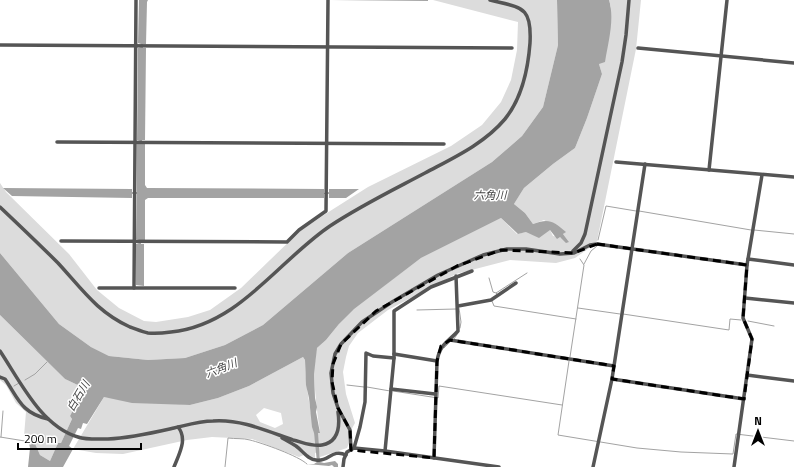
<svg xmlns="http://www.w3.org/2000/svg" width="794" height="467" font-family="'Titillium Web','Noto Sans JP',sans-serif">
  <rect width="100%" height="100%" fill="#fff"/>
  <g fill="#dcdcdc" fill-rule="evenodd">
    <path d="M433 0H557L558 45 543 107 522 136 492 162 348 253 263 325 225 345 185 358 148 360 109 356 91 347 59 324 0 253V183L6 192 69 254 97 290 119 308 144 321 156 322 188 317 210 310 241 288 300 231 327 213 368 187 451 146 482 125 501 102 511 80 517 50 518 22Z"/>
    <path d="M609 0H641L636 49 597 241 595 244 575 258 556 263 510 260 456 274 388 310 358 333 349 346 346 357 343 372 346 394 355 423 349 434V443L347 448 320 457 319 452 315 453V458L306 454 299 457 252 439 212 437 187 440 123 454 96 453 73 449 104 397 190 405 218 398 249 386 303 357 305 360C305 389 313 418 316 447L318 433 320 432C317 413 315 394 314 374 313 365 317 357 316 349L326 340 339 324 354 308 421 258 501 218 517 234 526 232 550 230 553 236 560 237 569 242 563 234 565 232 544 220 533 224 525 213 514 204 524 188 553 164 575 148 587 118 602 74 599 64 611 7ZM264 408 281 413 283 424 275 428 260 422 256 415Z"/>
    <path d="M0 315 65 379 84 388 70 416 72 419 61 443H58L50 461 40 455 33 439 24 436 26 412 16 403 6 385 0 380Z"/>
  </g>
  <g fill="#a3a3a3">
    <path d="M139 0H148L147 2 146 44H143V48H146L145 140H142V144H145V185L147 188 324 189V193L329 192V189H359L346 198H329V194H324V198H148L145 200V240H141V244H144V286L136 285V244L139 243V240L136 239 137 194H132V198L12 196 3 188 132 189V192H137V144H140V141L137 140 138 48 141 47V44L138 43Z"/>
    <path d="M331 0H428V1Z"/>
    <path d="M557 0H609C615 19 608 43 605 62L599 64 602 74 587 118 575 148 553 164 524 188 514 204 525 213 533 224C549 218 553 221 566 232L563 234 569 242 566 243 560 237 557 239 550 230 539 238 526 232 518 234 501 218 421 258 354 309 339 324 326 340 317 348 314 374 315 398 317 407 316 412 320 433H318L320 462 324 463 335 461 338 464V467H334L332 465 329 466 307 464H314L317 462 314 433 312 427 309 398 306 385 305 360 303 357 249 386 218 398 190 405 132 403 104 397 87 424 83 423 81 429 78 428 69 446 73 449 63 467H28L30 448 29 443 33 439 40 455 50 461 58 443H61L72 419 70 416 84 388 65 379 0 315V253L59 324 91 347 109 356 148 360 185 358 225 345 263 325 348 253 492 162 522 136 543 107 558 45Z"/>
  </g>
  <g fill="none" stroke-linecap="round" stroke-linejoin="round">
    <g stroke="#a3a3a3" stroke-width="1">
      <path d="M639 211 751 230"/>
      <path d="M754 230 794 234"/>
      <path d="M598 240 606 206 636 211"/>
      <path d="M584 264 591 251 597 246"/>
      <path d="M489 278 493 292 496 293"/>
      <path d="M498 295 496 293 527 273"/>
      <path d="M492 301 494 306 576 319"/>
      <path d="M459 308 461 322 460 328"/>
      <path d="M578 308 620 314"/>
      <path d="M417 310 456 309"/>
      <path d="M623 314 729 330 730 319 741 320"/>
      <path d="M748 321 774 326"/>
      <path d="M454 339 458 333"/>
      <path d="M444 348 450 342"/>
      <path d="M570 357 584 265 580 259"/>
      <path d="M569 361 558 435 637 448 681 452 733 454 736 434 794 441"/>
      <path d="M25 380 35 374 47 362"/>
      <path d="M347 385 364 387"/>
      <path d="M14 386 19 383"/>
      <path d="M367 387 390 391"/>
      <path d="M393 391 438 398 439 386 562 405"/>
      <path d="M0 437 31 442"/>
      <path d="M1 437 3 411"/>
      <path d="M225 467 228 438C235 439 243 438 250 440 262 443 299 456 307 464"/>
    </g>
    <g stroke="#555" stroke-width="3.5">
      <path d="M0 45 512 48"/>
      <path d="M638 48 794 63"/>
      <path d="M57 142 444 144"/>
      <path d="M616 162 794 177"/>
      <path d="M709 170 727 0"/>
      <path d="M0 207C19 225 39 244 58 263 82 289 97 312 130 327 136 329 142 332 148 333 156 334 164 333 171 332 239 325 278 261 330 226 360 206 393 190 425 173 453 158 484 144 505 119 522 98 528 70 530 43 532 6 522 8 490 0"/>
      <path d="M61 241 287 242 299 230 326 211 328 0"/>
      <path d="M573 251 581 243 585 234 622 62 626 35 629 0"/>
      <path d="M748 259 794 265"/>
      <path d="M99 288H235"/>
      <path d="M134 288 136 0"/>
      <path d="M745 298 794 303"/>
      <path d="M458 306 491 300 516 283"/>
      <path d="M450 340 614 366"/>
      <path d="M0 351C20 381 41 426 78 437 87 440 99 439 108 439 131 438 152 433 174 428 187 425 200 421 213 421 241 419 267 431 293 440 302 442 312 447 322 445 339 442 340 426 338 412"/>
      <path d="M394 354 437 361"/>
      <path d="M747 375 794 381"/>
      <path d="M0 377 5 379C18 398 21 413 48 419"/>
      <path d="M612 379 744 399"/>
      <path d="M391 389 435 394"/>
      <path d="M282 438C286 440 291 443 296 446 303 451 307 459 316 460 328 463 332 448 346 455"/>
      <path d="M354 448 360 427 365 402 366 353 373 356 394 358"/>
      <path d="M351 450 350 430 338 408 333 393 331 373 335 354 341 344 362 322 392 302 438 275 483 255 507 249H526L560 254 574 253 590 245 597 244 747 265"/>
      <path d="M385 451 394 358V311L431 287 472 271"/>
      <path d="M434 458 437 361C440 344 447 343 458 331L456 276"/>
      <path d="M174 467C179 454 188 439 178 427"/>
      <path d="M343 467 344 459 347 452 354 448 385 451 499 467"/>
      <path d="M593 467 612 379 645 164"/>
      <path d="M734 467 752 339 743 318 747 265 762 175"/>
    </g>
  </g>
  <path fill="none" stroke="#000" stroke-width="3" stroke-dasharray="8 5" stroke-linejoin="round" d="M597 244 747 265 743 318 752 339 744 399 612 379 614 366 450 340 441 346 437 361 434 458 351 450 350 430 338 408 332 382 333 364 341 344 376 311 457 266 501 250 574 253Z"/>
  <g text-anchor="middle" stroke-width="3" stroke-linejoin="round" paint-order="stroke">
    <g font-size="11" font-style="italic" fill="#444" stroke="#fff">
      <text x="490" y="199">六角川</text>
      <text transform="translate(221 368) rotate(-21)" y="4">六角川</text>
      <text transform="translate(78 396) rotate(-59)" y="4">白石川</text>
    </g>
  </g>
  <g transform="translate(758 431)" stroke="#ffffff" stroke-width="3" paint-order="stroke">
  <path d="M0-3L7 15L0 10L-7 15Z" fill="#000000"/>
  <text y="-6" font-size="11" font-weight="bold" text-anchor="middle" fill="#000000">N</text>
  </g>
  <path d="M18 443v6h123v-6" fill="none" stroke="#000000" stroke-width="2"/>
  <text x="24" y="443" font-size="12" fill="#000000" stroke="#ffffff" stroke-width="3" paint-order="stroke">200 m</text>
</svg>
